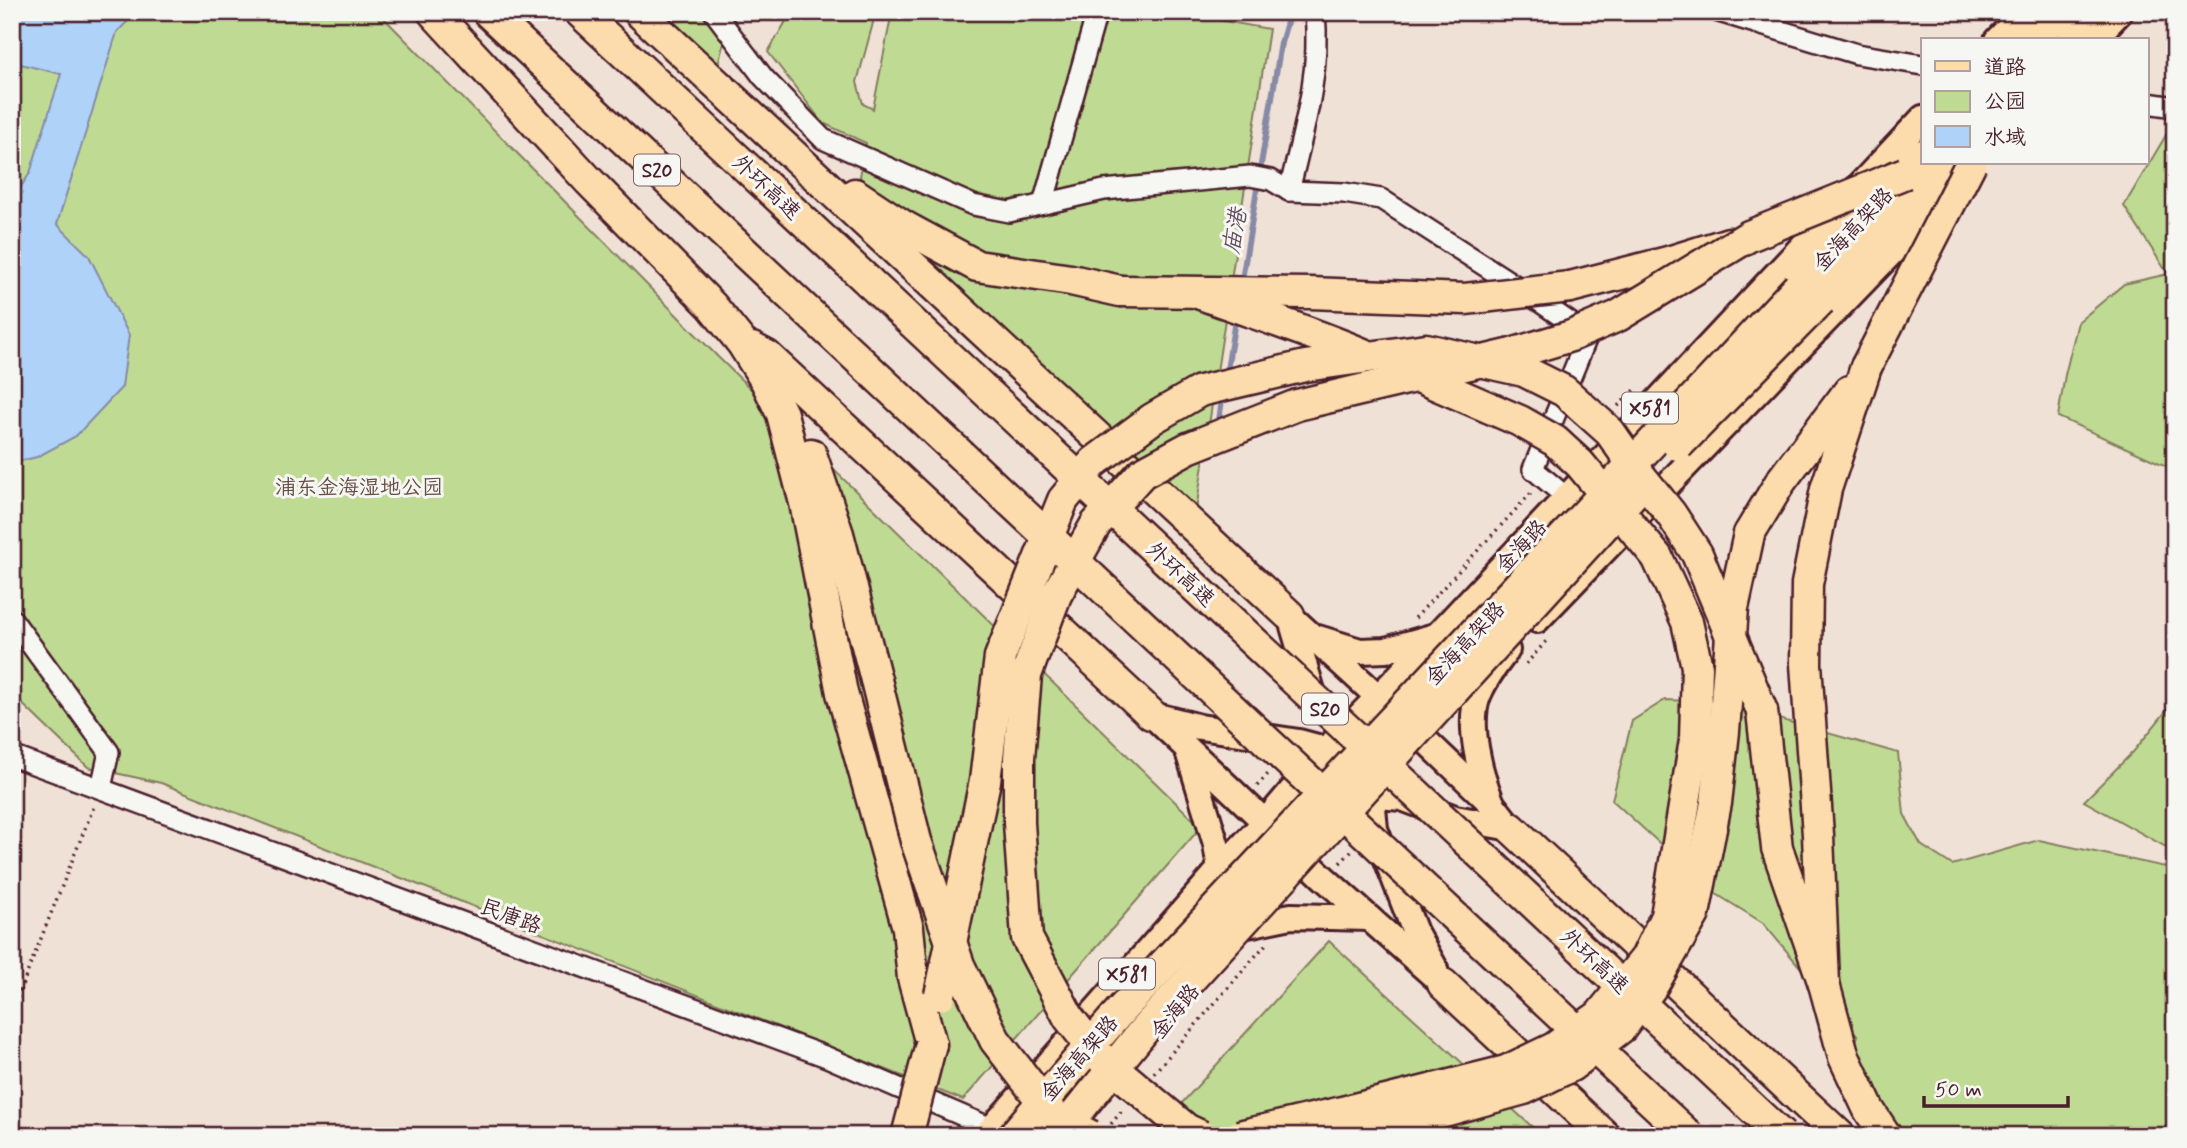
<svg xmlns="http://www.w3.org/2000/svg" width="2187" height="1148" font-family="Mynerve,'LXGW WenKai TC',sans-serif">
  <rect width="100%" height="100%" fill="#f0e1d6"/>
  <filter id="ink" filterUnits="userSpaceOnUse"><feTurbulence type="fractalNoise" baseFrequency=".0143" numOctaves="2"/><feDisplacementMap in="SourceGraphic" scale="14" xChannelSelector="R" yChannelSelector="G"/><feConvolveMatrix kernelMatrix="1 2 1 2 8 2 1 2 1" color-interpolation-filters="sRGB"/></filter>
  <g filter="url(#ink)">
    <g fill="#bfdb93" stroke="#847d5f" stroke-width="2">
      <path d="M12 12H378L719 358 1201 827 963 1100 161 783 88 767 12 694Z"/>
      <path d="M659 12H732L717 68Z"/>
      <path d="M788 12H876L857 82 863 104 873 109 892 12H1173L1269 29 1195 517 856 199 866 143 823 123 768 52 785 23Z"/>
      <path d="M2175 120V470L2058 417 2065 375 2078 322 2124 284 2168 274 2124 206Z"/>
      <path d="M1665 700 1719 702 1898 753 1904 814 1921 845 1952 865 2039 840 2175 869V1136H1902L1839 1080 1858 1036 1763 923 1713 892 1612 800 1632 721Z"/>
      <path d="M2175 700V852L2084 801 2134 751Z"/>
      <path d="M1329 941 1542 1136H1152Z"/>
    </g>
    <path fill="#afd2f8" stroke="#878aa6" stroke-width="2" d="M49 12H137L117 32 57 224 89 256 129 335 122 387 76 436 37 457 12 463V200L30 173 61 74 12 62V15H45Z"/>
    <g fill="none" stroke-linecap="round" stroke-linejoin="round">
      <g stroke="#878aa6" stroke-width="6">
        <path d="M1241 286 1281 43 1290 12"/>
        <path d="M1226 376 1236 314"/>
        <path d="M1218 427 1223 393"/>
      </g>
      <defs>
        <g id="minor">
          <path d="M714 12 763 77 823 139 973 205 1009 212 1104 190 1250 176 1271 180 1289 191 1344 193 1381 199 1530 295 1588 335 1533 469 1566 497"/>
          <path d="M1719 12 1857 54 1923 65"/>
          <path d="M2147 103 2175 107"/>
          <path d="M1289 191C1303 132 1321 73 1315 12"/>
          <path d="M1043 204 1097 12"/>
          <path d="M12 619 109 752 101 788"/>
          <path d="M12 756 827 1057 991 1128"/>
        </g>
        <g id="major">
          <path d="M1997 40 2025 12"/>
          <path d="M2093 40 2120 12"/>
          <path d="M1289 615 1425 740 1493 805 1511 828"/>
          <path d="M1290 616 1315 701"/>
          <path d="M1537 620 1949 193"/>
          <path d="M1318 638 1360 651 1386 650 1435 636"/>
          <path d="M1151 714 1324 878 1443 984"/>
          <path d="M1153 715 1200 727 1299 742 1340 753"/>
          <path d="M1187 748 1216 844 1220 869"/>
          <path d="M1365 770 1372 796 1375 829 1415 932 1435 968"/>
          <path d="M1355 794 1402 798 1455 818 1511 828"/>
          <path d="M1491 801C1480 773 1467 725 1478 696 1485 678 1496 665 1507 650"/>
          <path d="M1243 926 1291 916 1369 918"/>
          <path d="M985 1136 1220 869 1266 821 1327 749 1396 679 1923 118"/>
        </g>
        <g id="highway">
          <path d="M433 12 589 181 712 306 742 343 766 381 782 414 805 503 842 693 908 928 913 978 931 1044"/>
          <path d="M488 12 825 328"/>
          <path d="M580 12 869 282"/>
          <path d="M639 12 1289 615"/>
          <path d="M2032 40 2059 12"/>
          <path d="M2072 40 2098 12"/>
          <path d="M855 194 905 227 977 266 1071 280 1120 291"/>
          <path d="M1570 287 1668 262 1729 243"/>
          <path d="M1798 287 1923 155"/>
          <path d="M1821 300 1956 163"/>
          <path d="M752 348 767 356 1151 714"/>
          <path d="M811 454 838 534 876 680"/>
          <path d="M1749 534 1781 481 1849 391"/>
          <path d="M1762 711 1777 848 1824 984 1844 1057 1869 1110 1886 1136"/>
          <path d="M1511 828 1840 1136"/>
          <path d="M1443 984 1605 1136"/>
          <path d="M1824 984 1818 835 1806 664 1807 584 1826 489 1866 367"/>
        </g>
      </defs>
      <use href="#minor" stroke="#4a1f2b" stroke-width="24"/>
      <use href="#major" stroke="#4a1f2b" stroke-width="30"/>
      <use href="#highway" stroke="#4a1f2b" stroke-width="35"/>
      <g stroke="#4a1f2b" stroke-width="3.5" stroke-dasharray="2 5" stroke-linecap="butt">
        <path d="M1618 406 1635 390"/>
        <path d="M1415 618 1533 491"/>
        <path d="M1526 664 1549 638"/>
        <path d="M1257 786 1268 774"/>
        <path d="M1340 863 1352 851"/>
        <path d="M12 1011 94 806"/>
        <path d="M1154 1073 1266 944"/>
        <path d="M1111 1124 1124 1108"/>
      </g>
      <use href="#minor" stroke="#f6f6f2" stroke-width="19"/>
      <use href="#major" stroke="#fcdcac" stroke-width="24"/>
      <use href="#highway" stroke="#fcdcac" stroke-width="30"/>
      <defs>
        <g id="highway-bridge">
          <path d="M869 282 1782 1136"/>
          <path d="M1120 291 1310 293 1465 299 1570 287"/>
          <path d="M1198 293C1255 314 1312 332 1368 356"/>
          <path d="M825 328 1689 1136"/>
          <path d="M1866 367 1971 163"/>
          <path d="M1678 445 1821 300"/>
          <path d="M876 680 916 841 959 965 995 1040 1056 1119 1091 1136"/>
          <path d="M940 995 985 781 1000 657 1063 500 1094 462 1152 419 1200 391 1305 366 1426 349 1524 371 1564 391 1610 432 1642 478 1671 514 1697 554 1762 711"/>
          <path d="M907 1136 931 1044"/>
          <path d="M1013 1136 1121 1010 1798 287"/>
          <path d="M1058 1136 1144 1030 1632 495"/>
          <path d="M1201 1136 1186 1129 1098 1055 1069 1018 1027 938 1019 823V758L1026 675 1056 595 1096 524 1142 473 1188 448 1297 405 1508 355 1571 336 1618 316 1749 236 1905 173"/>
          <path d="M1239 1136 1346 1111 1506 1071 1554 1048 1599 1016 1646 958 1666 916 1695 740 1697 667 1687 622 1657 557 1580 464 1555 441 1520 421 1414 375"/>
          <path d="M1353 1136 1524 1089 1571 1066 1622 1027 1653 985 1694 914 1716 803 1724 731 1733 608 1749 534"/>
        </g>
      </defs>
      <use href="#highway-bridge" stroke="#4a1f2b" stroke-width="35" stroke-linecap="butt"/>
      <use href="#highway-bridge" stroke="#fcdcac" stroke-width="30"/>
    </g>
  </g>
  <g text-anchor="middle" stroke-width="6" stroke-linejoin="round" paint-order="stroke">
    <g fill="#f6f6f2" stroke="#7e6067" stroke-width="2">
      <rect x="634" y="154.5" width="46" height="31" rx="5"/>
      <rect x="1622" y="392.5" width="56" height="31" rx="5"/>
      <rect x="1302" y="693.5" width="46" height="31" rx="5"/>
      <rect x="1099" y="958.5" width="56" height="31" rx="5"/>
    </g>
    <g font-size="19" font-weight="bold" fill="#4a1f2b">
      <text x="657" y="177">S20</text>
      <text x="1650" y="415">X581</text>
      <text x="1325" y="716">S20</text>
      <text x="1127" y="981">X581</text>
    </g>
    <g font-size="21" fill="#4a1f2b" stroke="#f6f6f2">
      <text transform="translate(767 187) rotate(43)" y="7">外环高速</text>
      <text transform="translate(1853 229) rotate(-47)" y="7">金海高架路</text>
      <text transform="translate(1521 546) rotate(-47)" y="7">金海路</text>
      <text transform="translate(1181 574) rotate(43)" y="7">外环高速</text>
      <text transform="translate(1465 643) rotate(-47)" y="7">金海高架路</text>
      <text transform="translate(511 916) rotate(20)" y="7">民唐路</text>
      <text transform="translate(1595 961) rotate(43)" y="7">外环高速</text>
      <text transform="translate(1175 1011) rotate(-51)" y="7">金海路</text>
      <text transform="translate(1079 1058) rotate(-49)" y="7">金海高架路</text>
    </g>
    <g font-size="21" fill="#674e45" stroke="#f6f6f2">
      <text x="359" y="494">浦东金海湿地公园</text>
    </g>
    <g font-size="23" font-style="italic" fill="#634c5e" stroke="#f6f6f2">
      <text transform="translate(1234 231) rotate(-80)" y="8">庙港</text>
    </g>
  </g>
  <rect width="2187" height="1148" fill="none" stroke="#f6f6f2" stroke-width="42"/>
  <rect x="21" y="21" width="2145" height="1106" fill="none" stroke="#4a1f2b" stroke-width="2.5" filter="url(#ink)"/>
  <rect x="1921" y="38" width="228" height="126" fill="#f6f6f2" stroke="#b1a0a2" stroke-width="2"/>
  <rect x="1935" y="61" width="35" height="10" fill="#fcdcac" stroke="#b1a0a2" stroke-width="2"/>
  <text x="1984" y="74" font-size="21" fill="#4a1f2b">道路</text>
  <rect x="1935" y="91" width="35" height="21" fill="#bfdb93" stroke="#b1a0a2" stroke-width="2"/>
  <text x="1984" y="108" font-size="21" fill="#4a1f2b">公园</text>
  <rect x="1935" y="126" width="35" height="21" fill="#afd2f8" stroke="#b1a0a2" stroke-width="2"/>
  <text x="1984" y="144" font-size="21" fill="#4a1f2b">水域</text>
  <path d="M1924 1096v10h144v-10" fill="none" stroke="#4a1f2b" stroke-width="3.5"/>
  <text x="1935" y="1096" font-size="21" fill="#4a1f2b" stroke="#f6f6f2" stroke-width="5" paint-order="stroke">50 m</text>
</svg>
